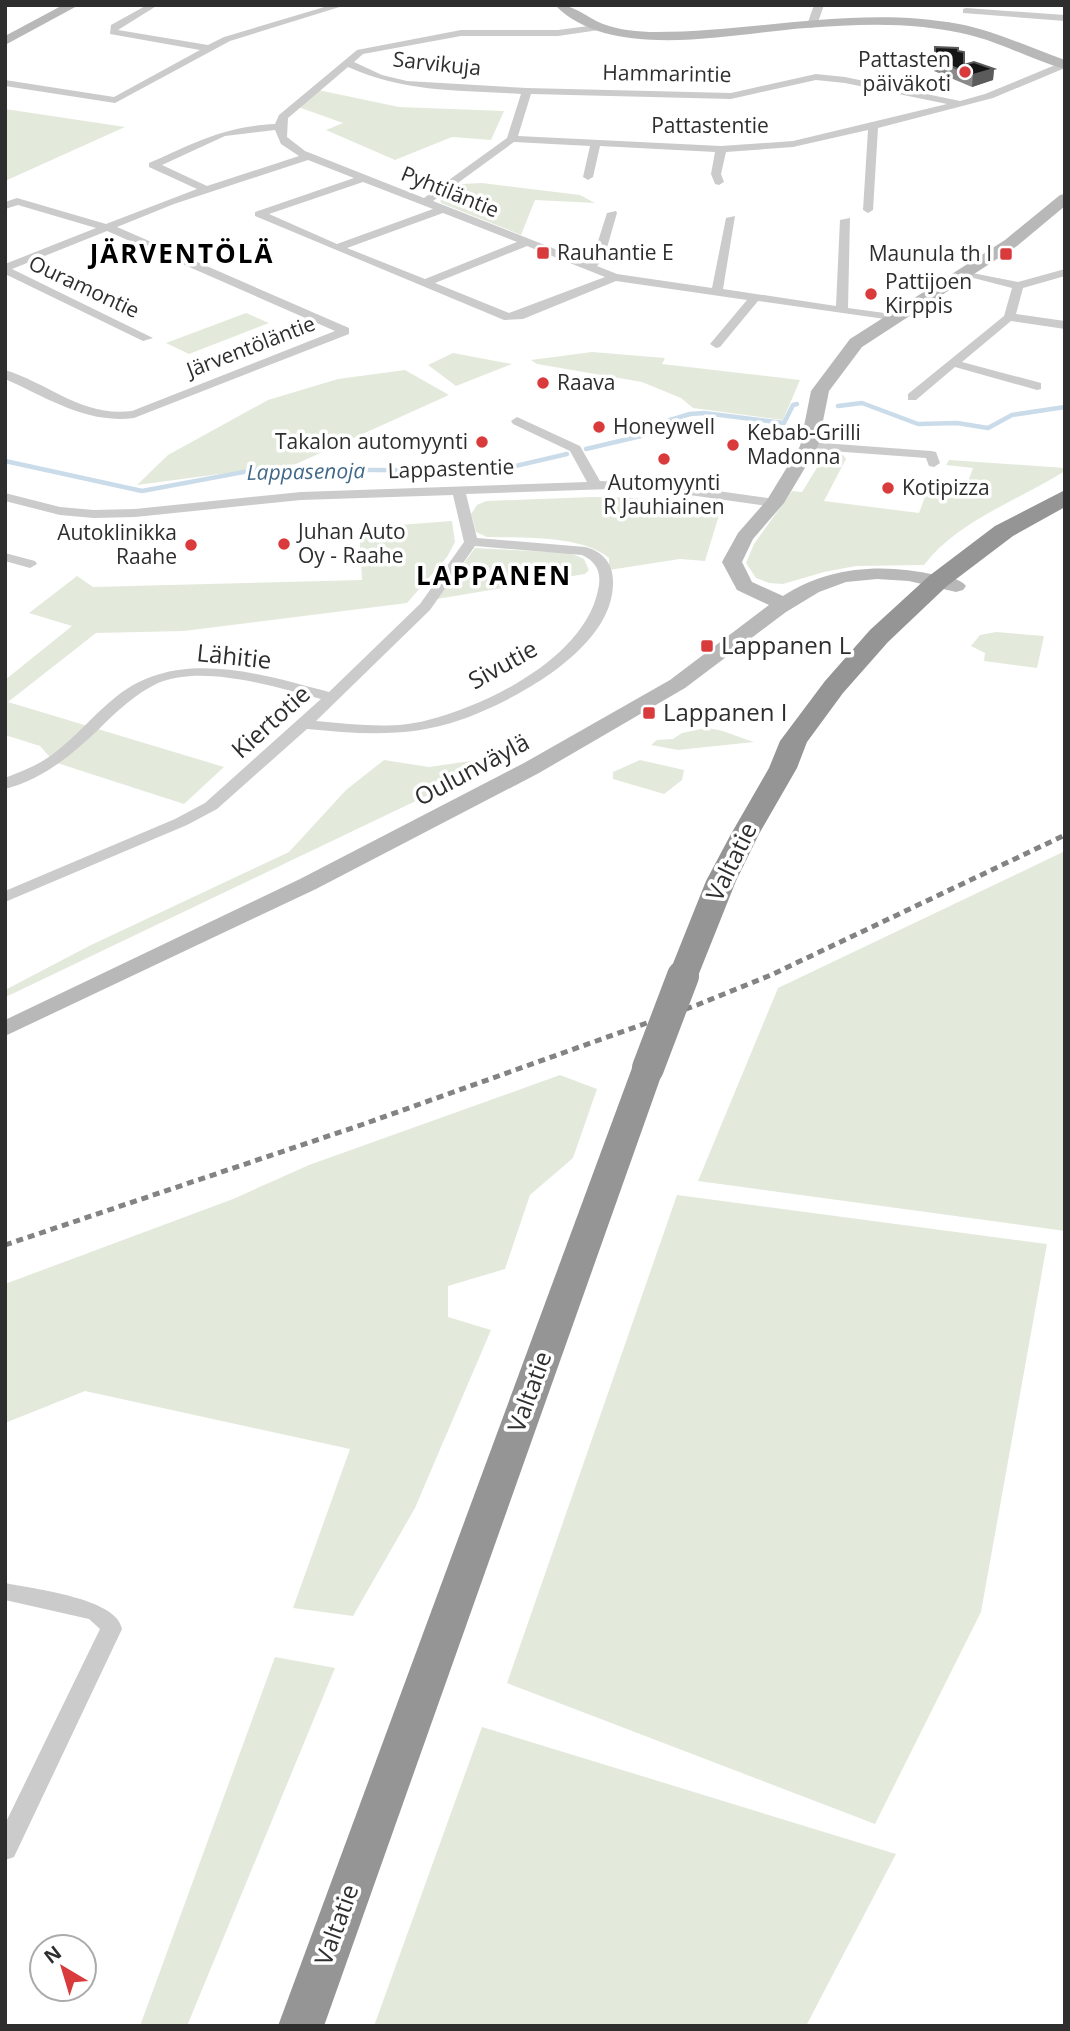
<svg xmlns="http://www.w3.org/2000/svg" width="1070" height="2031" font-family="'Open Sans',sans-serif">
  <rect width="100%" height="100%" fill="#fff"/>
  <g fill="#e3eadc">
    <path d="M318 90 399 107 504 111 491 140 452 137 395 160 326 130 343 123 298 107Z"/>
    <path d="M5 109 125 127 5 181Z"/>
    <path d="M482 183 580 195 595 203 535 200 521 235 441 203 440 197 462 184Z"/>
    <path d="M246 313 269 323 189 354 166 343Z"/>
    <path d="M592 352 665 358 662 364 800 380 783 420 693 408 681 398 642 382 537 364 531 360Z"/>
    <path d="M453 353 512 364 456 386 428 365Z"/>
    <path d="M405 370 449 395 296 464 137 485 168 455 268 400 338 379Z"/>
    <path d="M826 453 843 455 846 459 824 501 919 513 930 483 966 487 973 468 946 465 949 460 1065 468V471C1019 500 957 521 924 565L856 566 824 572 783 584 769 583 756 578 746 563 754 544 792 491 802 492Z"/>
    <path d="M592 497C636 497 677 500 720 512L705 561 680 559 609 570V558C581 535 522 538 487 537L476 532 471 514 477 505 486 501Z"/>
    <path d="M452 521 455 542 447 557 407 603 184 631 96 633 8 702 224 767 184 804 54 762 40 746 5 735V680L72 626 29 613 77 576 93 587 362 580 359 528Z"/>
    <path d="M475 548 570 553 584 559 589 570 585 574 437 599Z"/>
    <path d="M996 632 1044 636 1037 668 984 661 985 653 971 646 980 635Z"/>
    <path d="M706 728C723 729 737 737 754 742L678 750 651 745 657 740 673 739 682 733Z"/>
    <path d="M512 755 12 994 5 997V990L91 945 289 852 346 790 384 760 429 767Z"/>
    <path d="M640 760 684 770 682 780 664 794 613 779V772Z"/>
    <path d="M1065 851V1231L698 1181 778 988Z"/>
    <path d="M560 1075 597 1089 573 1158 530 1195 505 1269 448 1286V1317L491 1330 415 1508 353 1616 293 1608 350 1449 85 1391 5 1423V1284L233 1199 309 1165Z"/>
    <path d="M677 1195 1047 1244 981 1612 875 1824 507 1683Z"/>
    <path d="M275 1657 335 1668 187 2026H140Z"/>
    <path d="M482 1727 896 1854 806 2026H374Z"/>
  </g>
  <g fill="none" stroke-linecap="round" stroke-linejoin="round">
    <g stroke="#cadbe9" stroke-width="4.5">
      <path d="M838 406 862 403 918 424 957 423 988 428 1012 415 1065 407"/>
      <path d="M586 449 641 436 667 421 690 414 704 413 784 423 793 405 797 404"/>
      <path d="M5 461 142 491 260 469 494 471 567 454"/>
    </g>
    <g fill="#cbcbcb" fill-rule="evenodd">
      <path d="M147 5H158L118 30 208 45 224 37 331 5H346L230 41 115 103 5 86V80L114 97 200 50 110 34 111 25Z"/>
      <path d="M814 5H824L817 25 812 28 807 25Z"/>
      <path d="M966 8 1065 15V21L963 13V9Z"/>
      <path d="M596 25 601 28 599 30 558 36H461L363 54 354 62 382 75 407 81 527 88 731 93 816 74 845 77 960 101 985 94 1065 61V68L993 98 878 128 873 210 868 213 863 210 868 130 793 147 726 152 721 174 724 182 719 185 715 184 711 174 715 152 600 146 593 177 588 180 583 177 590 146 514 142 433 201 588 262 593 257 607 213 616 211 617 213 604 258 597 266 617 274 712 288 726 218 735 216 723 289 836 306 840 220 850 218 848 308 899 315V321L758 301 720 347 716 348 710 344 747 300 616 281 523 319 504 320 255 216V212L354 178 308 160 174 204 117 227 349 328V334L134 418C86 424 48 398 5 379V370C50 384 82 417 132 411L335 331 107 231 12 269 153 338 143 341 5 274V264L96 228 18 205 5 209V202L17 198 106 224 197 189 149 167V163C197 142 222 127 275 124L279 115 357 50 461 30H558ZM348 67C406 93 460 90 521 94L507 138 424 198 305 151 287 137 288 118ZM816 80 845 83 947 104 793 141 721 146 518 136 531 94 731 99ZM275 130 281 144 299 156 207 186 162 165 225 136ZM363 182 433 209 337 244 269 214ZM443 213 517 242 425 279 347 248ZM527 246 605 277 509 313 435 283Z"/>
      <path d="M1065 269V276L1023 288 1016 314 1065 321V329L1011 321 962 362 1041 383V389L1037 390 955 367 916 400H908V394L1004 316 1012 288 962 275V271L1018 282Z"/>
      <path d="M517 417 580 446 600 481 668 484 775 499 782 503 775 507 668 492 611 489 466 494 477 538 585 547C602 551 613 563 613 581 615 648 514 701 460 720 409 738 360 734 307 729L217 809 187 825 5 902V891L175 819 205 803 321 699C275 687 204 664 158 683 135 694 117 711 99 729 72 755 43 779 5 789V778C22 771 39 765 53 754 76 737 94 714 117 696 178 647 261 674 329 692L420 604 464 542 453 495 301 500 135 517 94 518 60 515 5 501V493L60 507 94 510 135 509 301 492 587 482 570 451 513 424 511 421ZM475 546 582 555C597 562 602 573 598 590 585 657 488 705 428 720 392 730 353 724 316 721L430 610Z"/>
      <path d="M809 442 931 451 936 452 940 463 934 467 929 466 926 458 804 449V443Z"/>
      <path d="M5 553 35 561 37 564 30 568 5 561Z"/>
      <path d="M5 1583C33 1589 117 1598 122 1629L14 1857 5 1860V1824L100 1629 89 1619 5 1600Z"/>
    </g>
    <g fill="#b8b8b8" fill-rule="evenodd">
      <path d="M63 5H79L5 45V36Z"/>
      <path d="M555 5C576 5 584 16 603 24 619 30 638 32 656 32 757 32 857 5 959 24 996 31 1030 48 1065 60V69C1041 63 1018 51 995 43 972 34 948 30 923 27 884 23 845 25 806 28 734 33 611 63 555 5Z"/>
      <path d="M1065 194V206L1017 246 862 347 829 391 818 446 784 503 753 539 742 562 752 582 783 596C829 566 883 563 936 575 946 577 960 578 966 586L963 590 956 592 909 581 877 579 846 582 819 592 786 612 685 688 539 773 316 889 5 1036V1020L300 879 524 763 670 680 769 605 737 590 722 562 738 533 767 500 800 446 811 391 850 339 1005 240 1060 195Z"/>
    </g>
    <g fill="#959595" fill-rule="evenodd">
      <path d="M1065 490V507L1013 536 947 586 888 642 843 693 807 742 797 768 759 834 736 881 698 976 694 983 683 985 672 983 668 976 706 881 731 834 769 768 780 741 825 681 870 630 929 576 995 526Z"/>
      <path d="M648 1058 659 1061 664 1068 324 2026H278L632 1068 637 1061Z"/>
    </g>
    <path stroke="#838383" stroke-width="5" stroke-dasharray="7 5" stroke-linecap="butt" d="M5 1245 364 1124 697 1005 771 975 1065 835"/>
    <path stroke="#959595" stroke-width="32" d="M648 1068 683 976"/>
  </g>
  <path fill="#8a8a8a" d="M935 47 958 51 964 65 994 69 993 80 972 87 934 71Z"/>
  <path fill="#5b5b5b" d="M994 69 993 80 972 87 973 75Z"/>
  <path fill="#151515" stroke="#5b5b5b" stroke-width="2" d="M935 47 958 48V51L964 52V65L974 62 994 69 973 75 935 60Z"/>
  <g fill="#d93b3d" stroke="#fff" stroke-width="2.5">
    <circle cx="965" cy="72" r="7"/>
    <rect x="536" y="246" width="14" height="14" rx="3.5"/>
    <rect x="999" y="247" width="14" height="14" rx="3.5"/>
    <circle cx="871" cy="294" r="7"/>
    <circle cx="543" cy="383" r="7"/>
    <circle cx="599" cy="427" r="7"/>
    <circle cx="482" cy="442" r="7"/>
    <circle cx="733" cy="445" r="7"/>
    <circle cx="664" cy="459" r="7"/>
    <circle cx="888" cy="488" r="7"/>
    <circle cx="284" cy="544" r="7"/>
    <circle cx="191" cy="545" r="7"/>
    <rect x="700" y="639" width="14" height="14" rx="3.5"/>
    <rect x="642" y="706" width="14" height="14" rx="3.5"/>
  </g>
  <g text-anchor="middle" stroke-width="7" stroke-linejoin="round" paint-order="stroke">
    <g font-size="21" fill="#2e2e2e" stroke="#fff" text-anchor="start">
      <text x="951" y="67" text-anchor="end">Pattasten<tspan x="951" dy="24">päiväkoti</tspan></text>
      <text x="557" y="260">Rauhantie E</text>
      <text x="992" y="261" text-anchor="end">Maunula th I</text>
      <text x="885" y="289">Pattijoen<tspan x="885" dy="24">Kirppis</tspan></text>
      <text x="557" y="390">Raava</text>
      <text x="613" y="434">Honeywell</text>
      <text x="747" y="440">Kebab-Grilli<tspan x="747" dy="24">Madonna</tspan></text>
      <text x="468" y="449" text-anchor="end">Takalon automyynti</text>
      <text x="664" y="490" text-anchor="middle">Automyynti<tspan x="664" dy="24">R Jauhiainen</tspan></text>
      <text x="902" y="495">Kotipizza</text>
      <text x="298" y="539">Juhan Auto<tspan x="298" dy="24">Oy - Raahe</tspan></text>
      <text x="177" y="540" text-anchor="end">Autoklinikka<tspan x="177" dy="24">Raahe</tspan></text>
    </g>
    <g font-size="21" fill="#2e2e2e" stroke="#fff">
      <text transform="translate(437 64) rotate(6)" y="7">Sarvikuja</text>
      <text transform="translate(667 74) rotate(1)" y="7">Hammarintie</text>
      <text x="710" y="133">Pattastentie</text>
      <text transform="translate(450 192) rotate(22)" y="7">Pyhtiläntie</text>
      <text transform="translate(84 287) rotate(25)" y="7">Ouramontie</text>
      <text transform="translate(251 347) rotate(-21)" y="7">Järventöläntie</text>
      <text transform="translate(451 469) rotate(-2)" y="7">Lappastentie</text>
    </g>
    <g font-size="21" font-style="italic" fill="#41698a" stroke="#fff">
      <text transform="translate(306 472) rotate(-1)" y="7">Lappasenoja</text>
    </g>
    <g font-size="24" fill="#2e2e2e" stroke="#fff" text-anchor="start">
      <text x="721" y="654">Lappanen L</text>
      <text x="663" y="721">Lappanen I</text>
    </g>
    <g font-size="24" fill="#2e2e2e" stroke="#fff">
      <text transform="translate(234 657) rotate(6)" y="8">Lähitie</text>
      <text transform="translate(503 665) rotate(-29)" y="8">Sivutie</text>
      <text transform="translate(271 722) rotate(-42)" y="8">Kiertotie</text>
      <text transform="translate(472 770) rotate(-28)" y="8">Oulunväylä</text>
      <text transform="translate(732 862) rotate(-64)" y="8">Valtatie</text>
      <text transform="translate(530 1392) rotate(-70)" y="8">Valtatie</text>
      <text transform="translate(337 1925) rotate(-70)" y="8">Valtatie</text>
    </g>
    <g font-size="26" font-weight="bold" letter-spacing="2" fill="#000" stroke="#fff">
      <text x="182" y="263">JÄRVENTÖLÄ</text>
      <text x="494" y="585">LAPPANEN</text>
    </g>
  </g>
  <rect width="1070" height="2031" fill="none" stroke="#2e2e2e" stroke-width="14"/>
  <g transform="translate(63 1968) rotate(322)"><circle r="33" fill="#ffffff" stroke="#ababab" stroke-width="2"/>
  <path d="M0-5L12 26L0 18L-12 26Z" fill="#d93b3d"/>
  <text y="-10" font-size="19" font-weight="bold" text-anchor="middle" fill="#2e2e2e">N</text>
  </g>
</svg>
